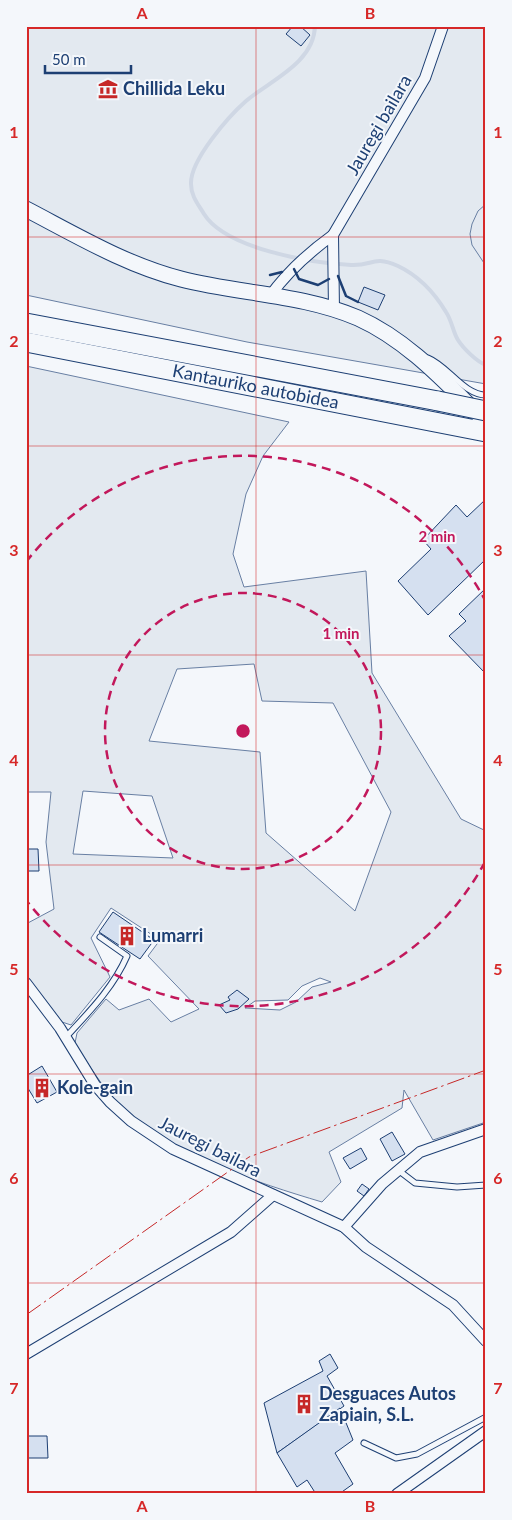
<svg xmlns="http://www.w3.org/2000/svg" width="512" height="1520" font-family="Lato,sans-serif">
  <rect width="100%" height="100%" fill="#f4f7fb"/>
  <g fill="#e3e9f0" stroke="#687fa3" fill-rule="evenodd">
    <path d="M26 26H486V384L247 342 26 295Z"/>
    <path d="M26 366 289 422 263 456 246 494 233 554 244 587 366 571 372 673 461 819 486 831V1122L433 1140 404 1090 402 1108 329 1152 341 1182 322 1202C258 1183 168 1154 120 1105 102 1087 88 1064 75 1043L77 1033 106 999 119 1010 149 999 171 1022 199 1009 148 956 160 940 111 908 91 938 110 977 71 1025 62 1022 26 975V924L54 909 46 842 51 792H26ZM254 664 262 701 333 703 391 812 355 911 266 833 260 752 149 741 177 669ZM83 791 152 796 173 858 73 854ZM320 978 331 982 312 987 296 1002 280 1010 245 1008 255 1001 288 1000 302 986Z"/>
  </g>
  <path fill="#e3e8f0" stroke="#687fa3" d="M486 204V266L472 245 470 234 472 224 478 211Z"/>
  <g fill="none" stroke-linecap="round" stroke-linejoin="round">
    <path stroke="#cfd7e4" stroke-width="4" d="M315 26C314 63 271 80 246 101 229 116 190 160 191 184 191 196 198 204 204 214 226 249 312 263 351 265 374 266 372 255 398 266 419 276 434 292 446 312 452 321 453 332 458 340 463 348 477 362 486 365"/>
  </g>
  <g fill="#d5e0f0" stroke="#1d3f73">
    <path d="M293 26H300L310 35 301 46 286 34Z"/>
    <path d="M364 287 385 295 378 310 358 302Z"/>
    <path d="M486 499V559L428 615 398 581 431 549 423 540 456 505 467 517Z"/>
    <path d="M486 588V674L449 636 466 621 459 614Z"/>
    <path d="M26 849H38L39 871H26Z"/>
    <path d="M113 912 154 940 140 959 99 932Z"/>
    <path d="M237 990 249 999 238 1009 226 1013 219 1005 230 1000 228 997Z"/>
    <path d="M42 1066 57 1092 37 1103 26 1085V1076Z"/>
    <path d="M392 1132 405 1154 392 1161 380 1139Z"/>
    <path d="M361 1148 367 1159 350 1169 343 1158Z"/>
    <path d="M362 1184 369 1189 364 1196 357 1191Z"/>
    <path d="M330 1354 338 1368 327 1376 344 1406 277 1453 264 1403 323 1371 319 1361Z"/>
    <path d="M340 1408 353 1440 335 1453 353 1484 339 1494H316L307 1480 297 1487 277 1453Z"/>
    <path d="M26 1436H47L48 1458H26Z"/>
  </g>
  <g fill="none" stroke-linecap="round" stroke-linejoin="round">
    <defs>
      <g id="service">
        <path d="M428 358C448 366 464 395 486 395"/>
        <path d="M66 1037C89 1012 113 988 127 956L100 937"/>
        <path d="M398 1170 415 1183 457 1187 486 1185"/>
        <path d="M364 1443 396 1458 417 1454 486 1417"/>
      </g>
      <g id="minor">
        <path d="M270 296C288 271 308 253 333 235"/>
        <path d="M334 310 333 235 425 78 443 26"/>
        <path d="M26 983 60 1028 95 1085 110 1102 131 1121 173 1149 344 1227 366 1247 453 1305 486 1341"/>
        <path d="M344 1227 382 1184 420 1152 486 1129"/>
        <path d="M26 1354 231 1232 273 1195"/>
        <path d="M397 1494 486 1431"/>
      </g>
      <path id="secondary" d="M26 209C76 235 126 265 181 279 239 294 302 294 358 318 409 341 447 384 486 422"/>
      <g id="motorway">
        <path d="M26 323 438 401"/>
        <path id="s1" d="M26 342 486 432"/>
      </g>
    </defs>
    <use href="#service" stroke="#1d3f73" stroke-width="7"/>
    <use href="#minor" stroke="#1d3f73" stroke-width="12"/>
    <use href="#secondary" stroke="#1d3f73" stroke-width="17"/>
    <use href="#motorway" stroke="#1d3f73" stroke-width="21"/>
    <use href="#service" stroke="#f4f7fb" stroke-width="5"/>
    <use href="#minor" stroke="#f4f7fb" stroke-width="10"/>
    <use href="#secondary" stroke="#f4f7fb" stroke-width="15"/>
    <use href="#motorway" stroke="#f4f7fb" stroke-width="19"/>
    <defs>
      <path id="motorway-bridge" d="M438 401 486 411"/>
    </defs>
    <use href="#motorway-bridge" stroke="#1d3f73" stroke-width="21" stroke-linecap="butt"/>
    <use href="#motorway-bridge" stroke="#f4f7fb" stroke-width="19"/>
    <g stroke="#1d3f73" stroke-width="2.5">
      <path d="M294 269 299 279 318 285 329 279"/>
      <path d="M270 275 282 272"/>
      <path d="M338 276 346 296 358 302"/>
    </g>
    <path stroke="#c62828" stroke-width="1" stroke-dasharray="18 4 2.5 4" stroke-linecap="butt" d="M26 1315 249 1157 486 1070"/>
  </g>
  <path fill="none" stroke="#d62828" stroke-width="1" stroke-opacity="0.55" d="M256 26V1494M26 237H486M26 446H486M26 655H486M26 865H486M26 1074H486M26 1283H486"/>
  <g fill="none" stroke="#c2185b" stroke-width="2.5" stroke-dasharray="9 6">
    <circle cx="243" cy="731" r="138"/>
    <path d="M485 862A275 275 0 0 1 26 900M26 562A275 275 0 0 1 485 600"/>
  </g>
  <defs>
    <symbol id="museum-bare" viewBox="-9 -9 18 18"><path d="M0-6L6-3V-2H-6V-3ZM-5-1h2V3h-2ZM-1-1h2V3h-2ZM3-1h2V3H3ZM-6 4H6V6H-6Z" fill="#c62828" stroke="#f4f7fb" stroke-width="2.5" paint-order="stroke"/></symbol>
    <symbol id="building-bare" viewBox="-9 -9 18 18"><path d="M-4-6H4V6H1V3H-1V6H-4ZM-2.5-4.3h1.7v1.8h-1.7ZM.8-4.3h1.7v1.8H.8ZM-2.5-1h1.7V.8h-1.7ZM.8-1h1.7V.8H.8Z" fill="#c62828" stroke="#f4f7fb" stroke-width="2.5" paint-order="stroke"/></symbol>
  </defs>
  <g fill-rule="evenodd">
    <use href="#museum-bare" x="94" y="75" width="28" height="28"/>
    <use href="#building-bare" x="113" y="922" width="28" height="28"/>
    <use href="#building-bare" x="28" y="1074" width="28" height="28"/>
    <use href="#building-bare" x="290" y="1390" width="28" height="28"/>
  </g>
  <g text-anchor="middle" stroke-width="4" stroke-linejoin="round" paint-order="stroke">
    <g font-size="18" font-weight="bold" fill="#1d3f73" stroke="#f4f7fb" text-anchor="start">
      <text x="123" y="95">Chillida Leku</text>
      <text x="142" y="942">Lumarri</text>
      <text x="57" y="1094">Kole-gain</text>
      <text x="319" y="1400">Desguaces Autos<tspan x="319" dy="21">Zapiain, S.L.</tspan></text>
    </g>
    <g font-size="18" fill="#1d3f73" stroke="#f4f7fb">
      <text transform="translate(379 125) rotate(-60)" y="6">Jauregi bailara</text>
      <text dy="6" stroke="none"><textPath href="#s1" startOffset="234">Kantauriko autobidea</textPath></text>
      <text transform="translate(210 1147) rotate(27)" y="6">Jauregi bailara</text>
    </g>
  </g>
  <circle cx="243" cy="731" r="8" fill="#c2185b" stroke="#f4f7fb" stroke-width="2.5"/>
  <g font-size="15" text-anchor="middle" font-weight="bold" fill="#c2185b" stroke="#f4f7fb" stroke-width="4" stroke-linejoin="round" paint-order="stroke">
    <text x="437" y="542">2 min</text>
    <text x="341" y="639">1 min</text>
  </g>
  <rect width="512" height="1520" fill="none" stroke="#f4f7fb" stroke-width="55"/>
  <path d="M45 65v8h86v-8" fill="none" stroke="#1d3f73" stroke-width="2.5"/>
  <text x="52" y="65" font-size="15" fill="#1d3f73" stroke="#f4f7fb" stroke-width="4" paint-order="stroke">50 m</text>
  <rect x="28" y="28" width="456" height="1464" fill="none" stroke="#d62828" stroke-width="2"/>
  <g font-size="16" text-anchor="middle" font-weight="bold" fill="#d62828">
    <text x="142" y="19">A</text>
    <text x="370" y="19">B</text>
    <text x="14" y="138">1</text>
    <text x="498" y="138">1</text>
    <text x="14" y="347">2</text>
    <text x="498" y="347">2</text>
    <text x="14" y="556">3</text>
    <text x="498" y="556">3</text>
    <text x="14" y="766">4</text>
    <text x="498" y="766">4</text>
    <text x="14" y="975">5</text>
    <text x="498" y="975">5</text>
    <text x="14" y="1184">6</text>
    <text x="498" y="1184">6</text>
    <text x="14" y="1394">7</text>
    <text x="498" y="1394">7</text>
    <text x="142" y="1512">A</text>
    <text x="370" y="1512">B</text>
  </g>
</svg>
